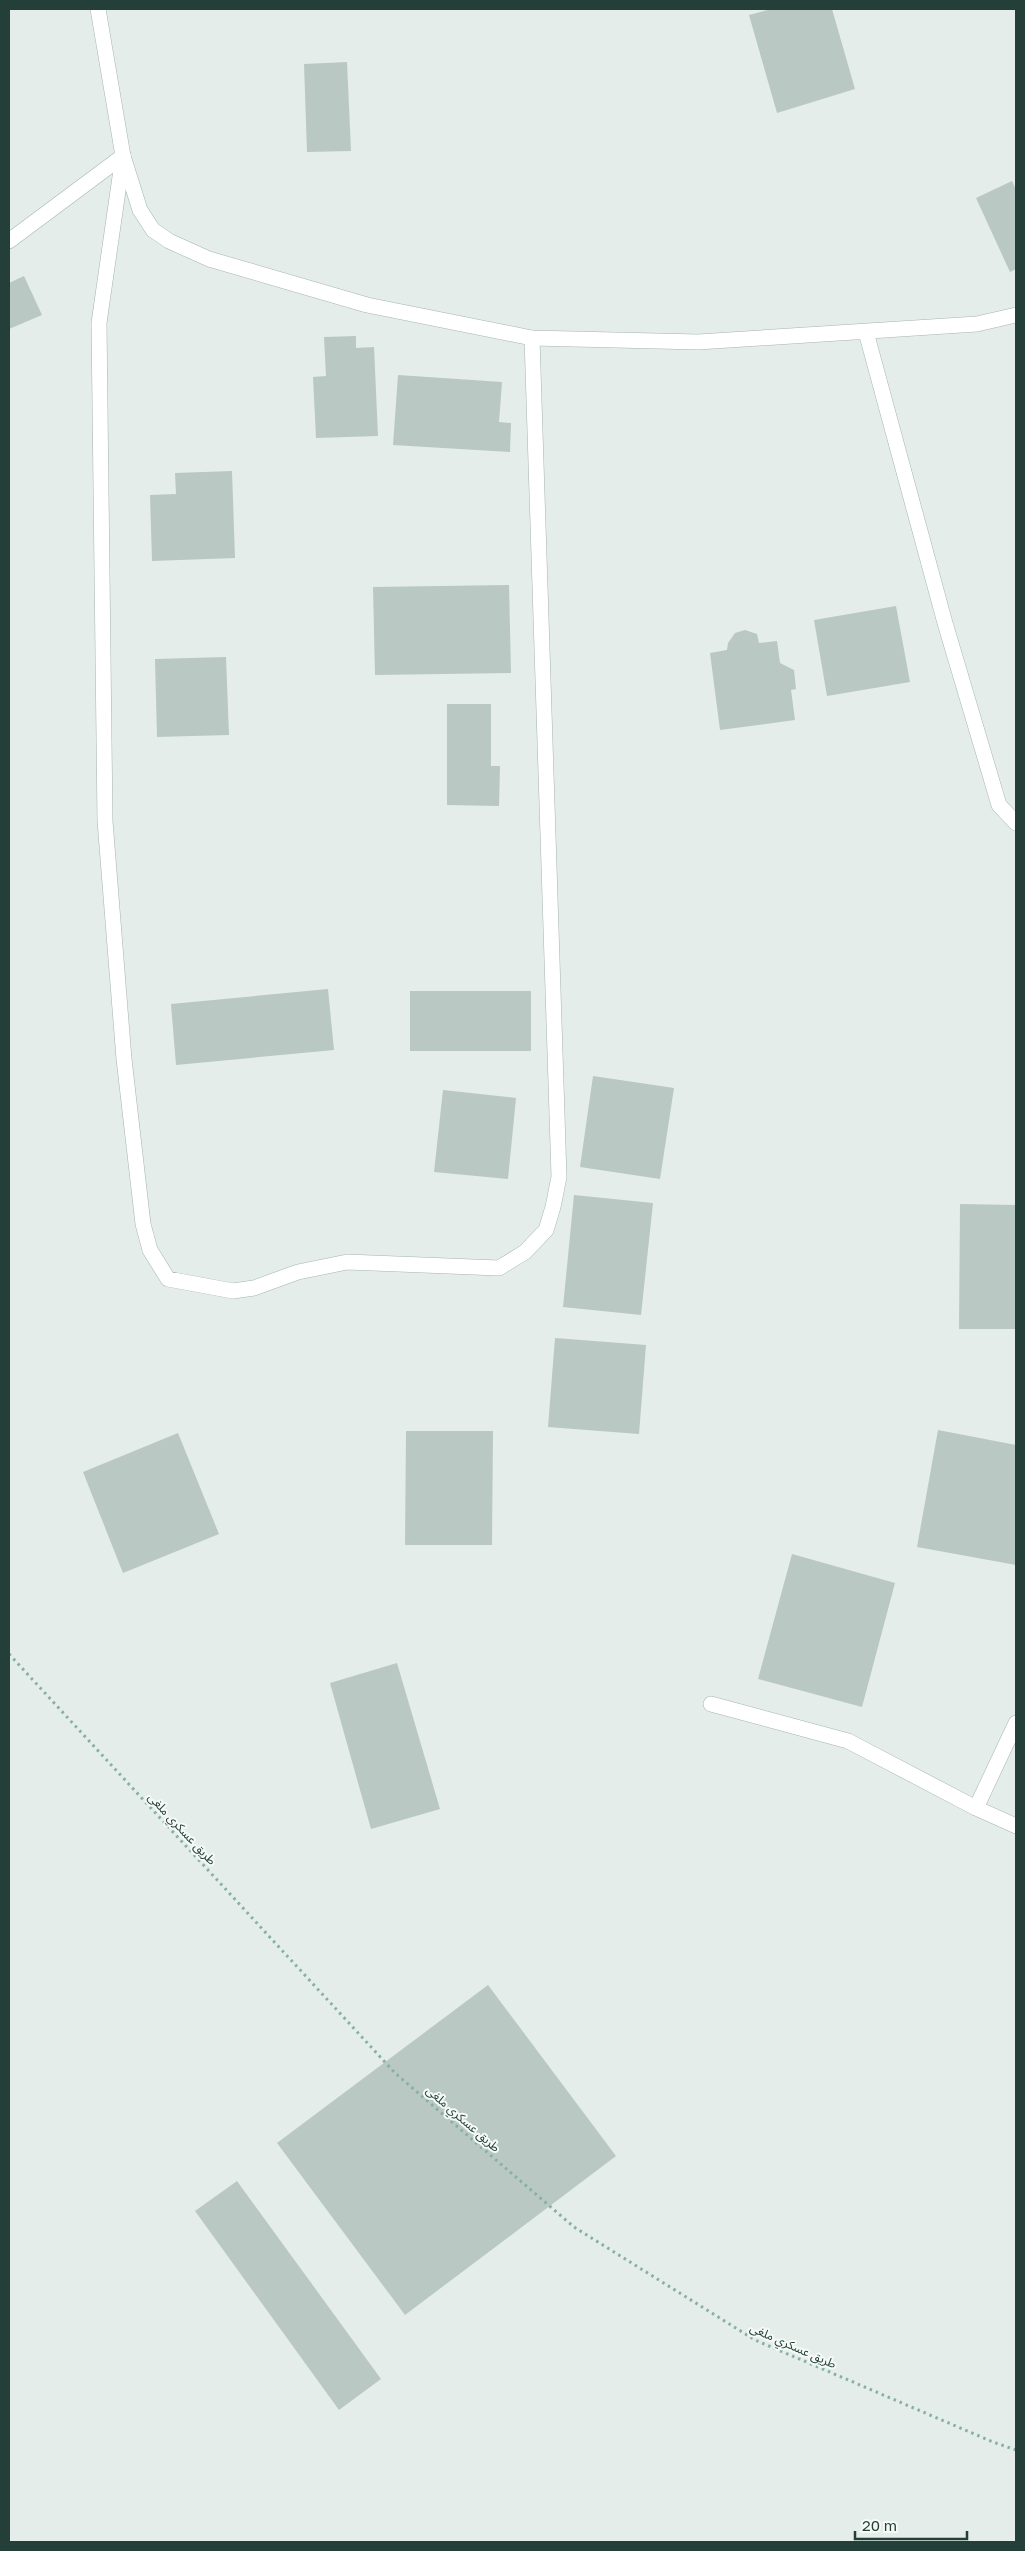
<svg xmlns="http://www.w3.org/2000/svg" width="1025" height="2551" font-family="'Golos Text','Noto Sans Arabic',sans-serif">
  <rect width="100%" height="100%" fill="#e4ede9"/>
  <g fill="#b9c8c2">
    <path d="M771 9H832L855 89 777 113 749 15Z"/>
    <path d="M347 62 351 151 307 152 304 64Z"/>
    <path d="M1012 181 1016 190V269L1010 272 976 198Z"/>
    <path d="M24 276 42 315 9 329V283Z"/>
    <path d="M356 336V348L374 347 378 436 316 438 313 377 326 376 324 337Z"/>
    <path d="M398 375 502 382 499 422 511 423 510 452 393 445Z"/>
    <path d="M232 471 235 558 152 561 150 495 176 494 175 473Z"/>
    <path d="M509 585 511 673 375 675 373 587Z"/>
    <path d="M896 606 910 682 827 696 814 620Z"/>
    <path d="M745 630 757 634 759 643 777 641 780 663 794 670 796 689 791 690 795 720 720 730 710 653 727 650 728 643 735 633Z"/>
    <path d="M226 657 229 735 157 737 155 659Z"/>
    <path d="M447 704H491V766H500L499 806 447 805Z"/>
    <path d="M328 989 334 1050 176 1065 171 1004Z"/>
    <rect x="410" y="991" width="121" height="60"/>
    <path d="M593 1076 674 1088 660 1179 580 1167Z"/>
    <path d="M443 1090 516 1098 508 1179 434 1172Z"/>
    <path d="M574 1195 653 1203 641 1315 563 1307Z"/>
    <path d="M960 1204 1016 1205V1329H959Z"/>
    <path d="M555 1338 646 1345 639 1434 548 1427Z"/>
    <path d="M938 1430 1016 1445V1565L917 1547Z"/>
    <path d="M406 1431H493L492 1545H405Z"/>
    <path d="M178 1433 219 1534 123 1573 83 1472Z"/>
    <path d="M792 1554 895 1583 862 1707 758 1679Z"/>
    <path d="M397 1663 440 1809 371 1829 330 1683Z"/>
    <path d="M488 1985 616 2156 405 2315 277 2143Z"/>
    <path d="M237 2181 381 2379 339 2410 195 2211Z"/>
  </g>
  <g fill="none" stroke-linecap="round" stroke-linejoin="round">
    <defs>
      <g id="minor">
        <path d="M98 9 123 156 140 210 153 230 169 241 209 259 367 305 532 338 698 342 977 324 1016 315"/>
        <path d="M123 156 99 323 105 821 124 1059 143 1224 150 1250 168 1279 233 1291 254 1288 298 1272 347 1262 499 1268 525 1252 546 1230 553 1207 559 1177 532 338"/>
        <path d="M9 241 123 156"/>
        <path d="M866 332 945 623 999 805 1016 823"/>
        <path d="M711 1704 848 1741 976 1808 1016 1826"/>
        <path d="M976 1808 1016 1723"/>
      </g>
    </defs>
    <use href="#minor" stroke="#a6b5b0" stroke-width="16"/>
    <path stroke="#85b0a2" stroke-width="3" stroke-dasharray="2.5 4" stroke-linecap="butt" d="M9 1654 395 2073 574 2227 755 2340 993 2442 1016 2450"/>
    <use href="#minor" stroke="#fff" stroke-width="15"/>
  </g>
  <g text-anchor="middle" stroke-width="4" stroke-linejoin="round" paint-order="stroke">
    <g font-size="12" fill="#233f37" stroke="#f5faf7">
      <text transform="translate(182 1829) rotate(47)" y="4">طريق عسكري ملغى</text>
      <text transform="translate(463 2119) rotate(41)" y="4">طريق عسكري ملغى</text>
      <text transform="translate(793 2346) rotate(24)" y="4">طريق عسكري ملغى</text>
    </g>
  </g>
  <rect width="1025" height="2551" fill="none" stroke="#233f37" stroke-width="20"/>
  <path d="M855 2531v8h112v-8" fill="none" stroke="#233f37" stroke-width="2.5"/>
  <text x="862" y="2531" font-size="15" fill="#233f37" stroke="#f5faf7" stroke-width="4" paint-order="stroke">20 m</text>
</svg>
